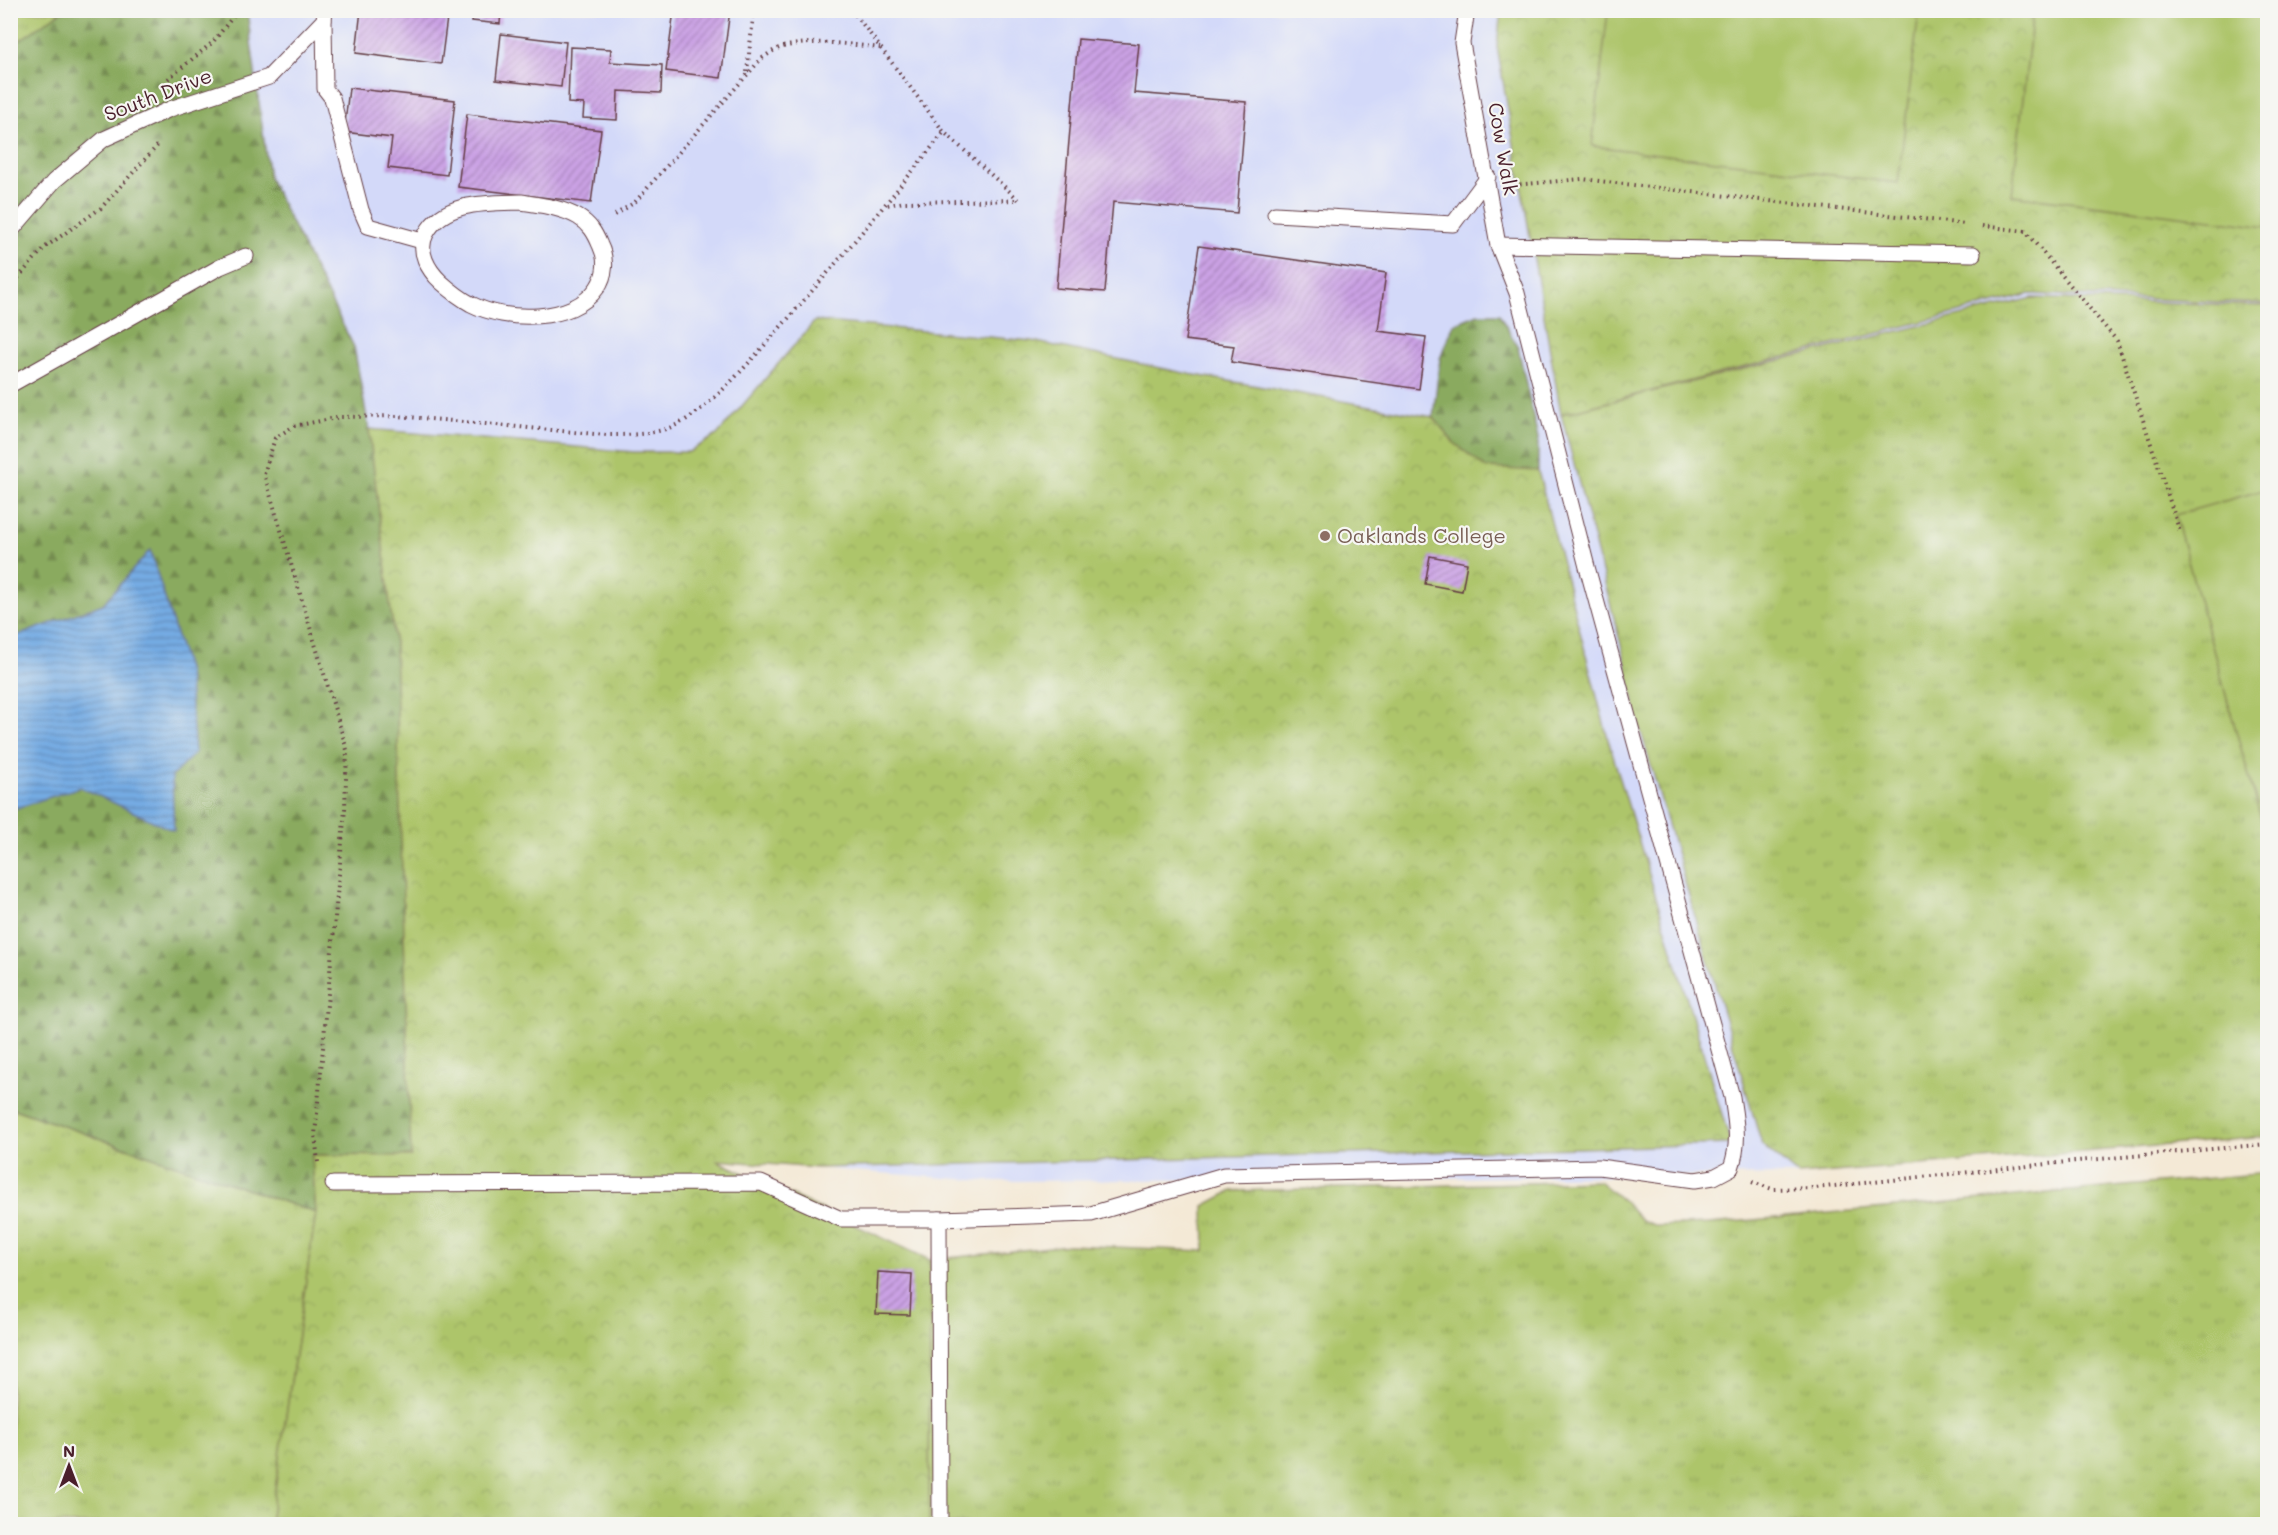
<svg xmlns="http://www.w3.org/2000/svg" width="2278" height="1535" font-family="Mali,sans-serif">
  <defs>
    <pattern id="grass-tufts" width="24" height="20" patternUnits="userSpaceOnUse" patternTransform="scale(1.5)"><rect width="24" height="20" fill="#adc56b"/><path d="M3 7l-1-3M5 7V3M7 7l1-3M15 17l-1-3M17 17v-4M19 17l1-3" fill="none" stroke="#96a95d"/></pattern>
    <pattern id="forest-firs" width="22" height="20" patternUnits="userSpaceOnUse" patternTransform="scale(1.5)"><rect width="22" height="20" fill="#8aaa5f"/><path d="M5 1l3.5 6h-7zM16 11l3.5 6h-7z" fill="#738a4f"/></pattern>
    <pattern id="park-crowns" width="20" height="18" patternUnits="userSpaceOnUse" patternTransform="scale(1.5)"><rect width="20" height="18" fill="#adc56b"/><path d="M2 6a3 3 0 1 1 6 0M12 15a3 3 0 1 1 6 0" fill="none" stroke="#96a95d"/></pattern>
    <pattern id="water-rules" width="6" height="5" patternUnits="userSpaceOnUse" patternTransform="scale(1.5)"><rect width="6" height="5" fill="#75abe3"/><path d="M0 2.5h6" fill="none" stroke="#628bb8"/></pattern>
    <pattern id="building-hatch" width="6" height="6" patternUnits="userSpaceOnUse" patternTransform="scale(1.5)"><rect width="6" height="6" fill="#cba2e5"/><path d="M-1 1l2-2M0 6l6-6M5 7l2-2" fill="none" stroke="#a783ba"/></pattern>
  </defs>
  <rect width="100%" height="100%" fill="#f6f6f2"/>
  <filter id="ink" filterUnits="userSpaceOnUse"><feTurbulence type="fractalNoise" baseFrequency=".0167" numOctaves="2"/><feDisplacementMap in="SourceGraphic" scale="12" xChannelSelector="R" yChannelSelector="G"/><feConvolveMatrix kernelMatrix="1 2 1 2 8 2 1 2 1" color-interpolation-filters="sRGB"/></filter>
  <filter id="wash" filterUnits="userSpaceOnUse"><feTurbulence type="fractalNoise" baseFrequency=".008" numOctaves="4" result="noise"/><feDisplacementMap in="SourceGraphic" scale="24" xChannelSelector="R" yChannelSelector="G"/><feGaussianBlur stdDeviation="1.35" result="paint"/><feColorMatrix in="noise" values="0 0 0 0 0 0 0 0 0 0 0 0 0 0 0 0 0 1.4 0 .05"/><feComposite in="paint" operator="in"/></filter>
  <g filter="url(#wash)">
    <rect width="100%" height="100%" fill="#f4e9d6"/>
    <path fill="#d3d9f9" d="M247 11H2267V1130L1798 1175 985 1181 713 1160 411 1156 354 347 269 178Z"/>
    <g fill="url(#grass-tufts)" stroke="#7c724b" stroke-width="1.5">
      <path d="M11 11H62L11 47Z"/>
      <path d="M2033 298 2267 306V1137L1798 1175 1762 1145 1639 725 1626 664 1561 414Z"/>
      <path d="M11 1108 316 1213 270 1524H11Z"/>
      <path d="M2267 1173V1524H929L930 1260 1069 1245 1205 1251 1204 1206 1232 1191 1599 1181 1627 1204 1642 1221 1657 1226 1709 1224Z"/>
    </g>
    <g fill="url(#forest-firs)" stroke="#6a6445" stroke-width="1.5">
      <path d="M62 11H247L269 178 354 347 369 429 395 644 411 1156 312 1155 316 1213 11 1108 10 47Z"/>
      <path d="M1478 314H1499L1518 347 1538 438V471L1486 468 1453 442 1433 417 1440 359 1454 324Z"/>
    </g>
    <g fill="url(#park-crowns)" stroke="#7c724b" stroke-width="1.5">
      <path d="M1501 10 2267 11V304L2031 294 1561 414 1497 47Z"/>
      <path d="M815 321 1032 341 1189 374 1433 417 1453 442 1486 468 1538 471 1608 739 1731 1144 817 1168 716 1160 930 1260 929 1524H270L316 1213 312 1155 411 1156 395 644 369 429 634 452H689L717 435Z"/>
    </g>
    <g fill="#adc56b" stroke="#7c724b" stroke-width="1.5">
      <path d="M1608 11H1919L1898 183 1592 146Z"/>
      <path d="M2033 11H2267V227L2012 195Z"/>
      <path d="M2267 489H2268L2267 840 2175 515Z"/>
    </g>
    <path fill="url(#water-rules)" stroke="#606587" stroke-width="1.5" d="M150 550 188 672 195 753 172 776 174 831 80 787 11 810V762L14 743 10 741 11 638 103 604Z"/>
    <g id="blocks">
      <g fill="url(#building-hatch)">
        <path d="M361 10H448L441 64 356 53Z"/>
        <path d="M473 10H501L500 24 472 21Z"/>
        <path d="M674 10H730L721 78 666 71Z"/>
        <path d="M501 34 566 42 561 87 496 80Z"/>
        <path d="M1078 39 1139 44 1134 93 1246 102 1237 213 1113 202 1105 292 1056 288Z"/>
        <path d="M570 47 611 49 610 62 662 65 661 93 618 91 617 120 583 118 584 104 568 103Z"/>
        <path d="M349 88 455 100 447 175 388 168 392 138 344 132Z"/>
        <path d="M467 114 601 130 591 203 458 187Z"/>
        <path d="M1199 246 1386 273 1378 331 1426 337 1419 389 1231 362 1234 346 1185 340Z"/>
        <path d="M1430 556 1467 563 1462 591 1425 584Z"/>
        <path d="M878 1272 912 1274 910 1315 876 1314Z"/>
      </g>
    </g>
  </g>
  <g filter="url(#ink)">
    <use href="#blocks" fill-opacity="0" stroke="#643d45" stroke-width="1.5"/>
    <g fill="none" stroke-linecap="round" stroke-linejoin="round">
      <defs>
        <g id="service">
          <path d="M324 20 325 89 332 98 361 210 368 226 422 241"/>
          <path d="M521 202C539 205 561 207 578 217 590 224 595 233 600 245 607 259 606 275 597 288 573 323 506 322 471 304 460 298 450 290 441 282 428 270 417 251 426 234 443 201 488 203 521 202Z"/>
          <path d="M1275 214 1453 224 1488 177"/>
          <path d="M10 232 54 181 104 139 170 109 269 77 324 20 325 10"/>
          <path d="M1498 245 1973 254"/>
          <path d="M10 385 220 267 246 256"/>
          <path d="M333 1184 761 1183 841 1219H939L1091 1214 1224 1175 1599 1167 1695 1180 1714 1177 1731 1168C1740 1143 1736 1123 1732 1097L1587 567 1517 293 1498 245 1462 43 1467 10"/>
          <path d="M939 1219 940 1524"/>
        </g>
      </defs>
      <use href="#service" stroke="#643d45" stroke-width="17"/>
      <g stroke="#643d45" stroke-width="4" stroke-dasharray="1.5 4.5" stroke-linecap="butt">
        <path d="M852 10 944 132 1019 200 905 202 887 205"/>
        <path d="M747 72 754 10"/>
        <path d="M168 79 213 42 238 10"/>
        <path d="M1514 185 1582 179 1965 224"/>
        <path d="M615 215 635 202 762 58C769 54 776 48 783 47 814 39 849 44 880 48"/>
        <path d="M1982 226 2025 231 2117 341 2180 532"/>
        <path d="M10 287 44 248 101 208 158 145"/>
        <path d="M318 1162 315 1135 345 809 347 750 264 474 275 438 294 426 341 417 398 416 606 435C630 435 652 435 674 426 710 411 759 351 786 321 840 259 893 196 944 132"/>
        <path d="M1752 1182 1772 1189 1815 1188 2077 1161 2268 1144"/>
      </g>
      <use href="#service" stroke="#fff" stroke-width="15"/>
    </g>
  </g>
  <circle fill="#8d6e63" stroke="#f6f6f2" stroke-width="2" cx="1325" cy="536" r="6"/>
  <g text-anchor="middle" stroke-width="4.5" stroke-linejoin="round" paint-order="stroke">
    <g font-size="20" fill="#4a1f2b" stroke="#f6f6f2">
      <text transform="translate(158 95) rotate(-21)" y="7">South Drive</text>
      <text transform="translate(1503 149) rotate(80)" y="7">Cow Walk</text>
    </g>
    <g font-size="20" fill="#785e54" stroke="#f6f6f2" text-anchor="start">
      <text x="1337" y="543">Oaklands College</text>
    </g>
  </g>
  <rect width="2278" height="1535" fill="none" stroke="#f6f6f2" stroke-width="36"/>
  <g transform="translate(69 1466)" stroke="#f6f6f2" stroke-width="4.5" paint-order="stroke">
  <path d="M0-4.5L10 22L0 15L-10 22Z" fill="#4a1f2b"/>
  <text y="-9" font-size="16" font-weight="bold" text-anchor="middle" fill="#4a1f2b">N</text>
  </g>
</svg>
